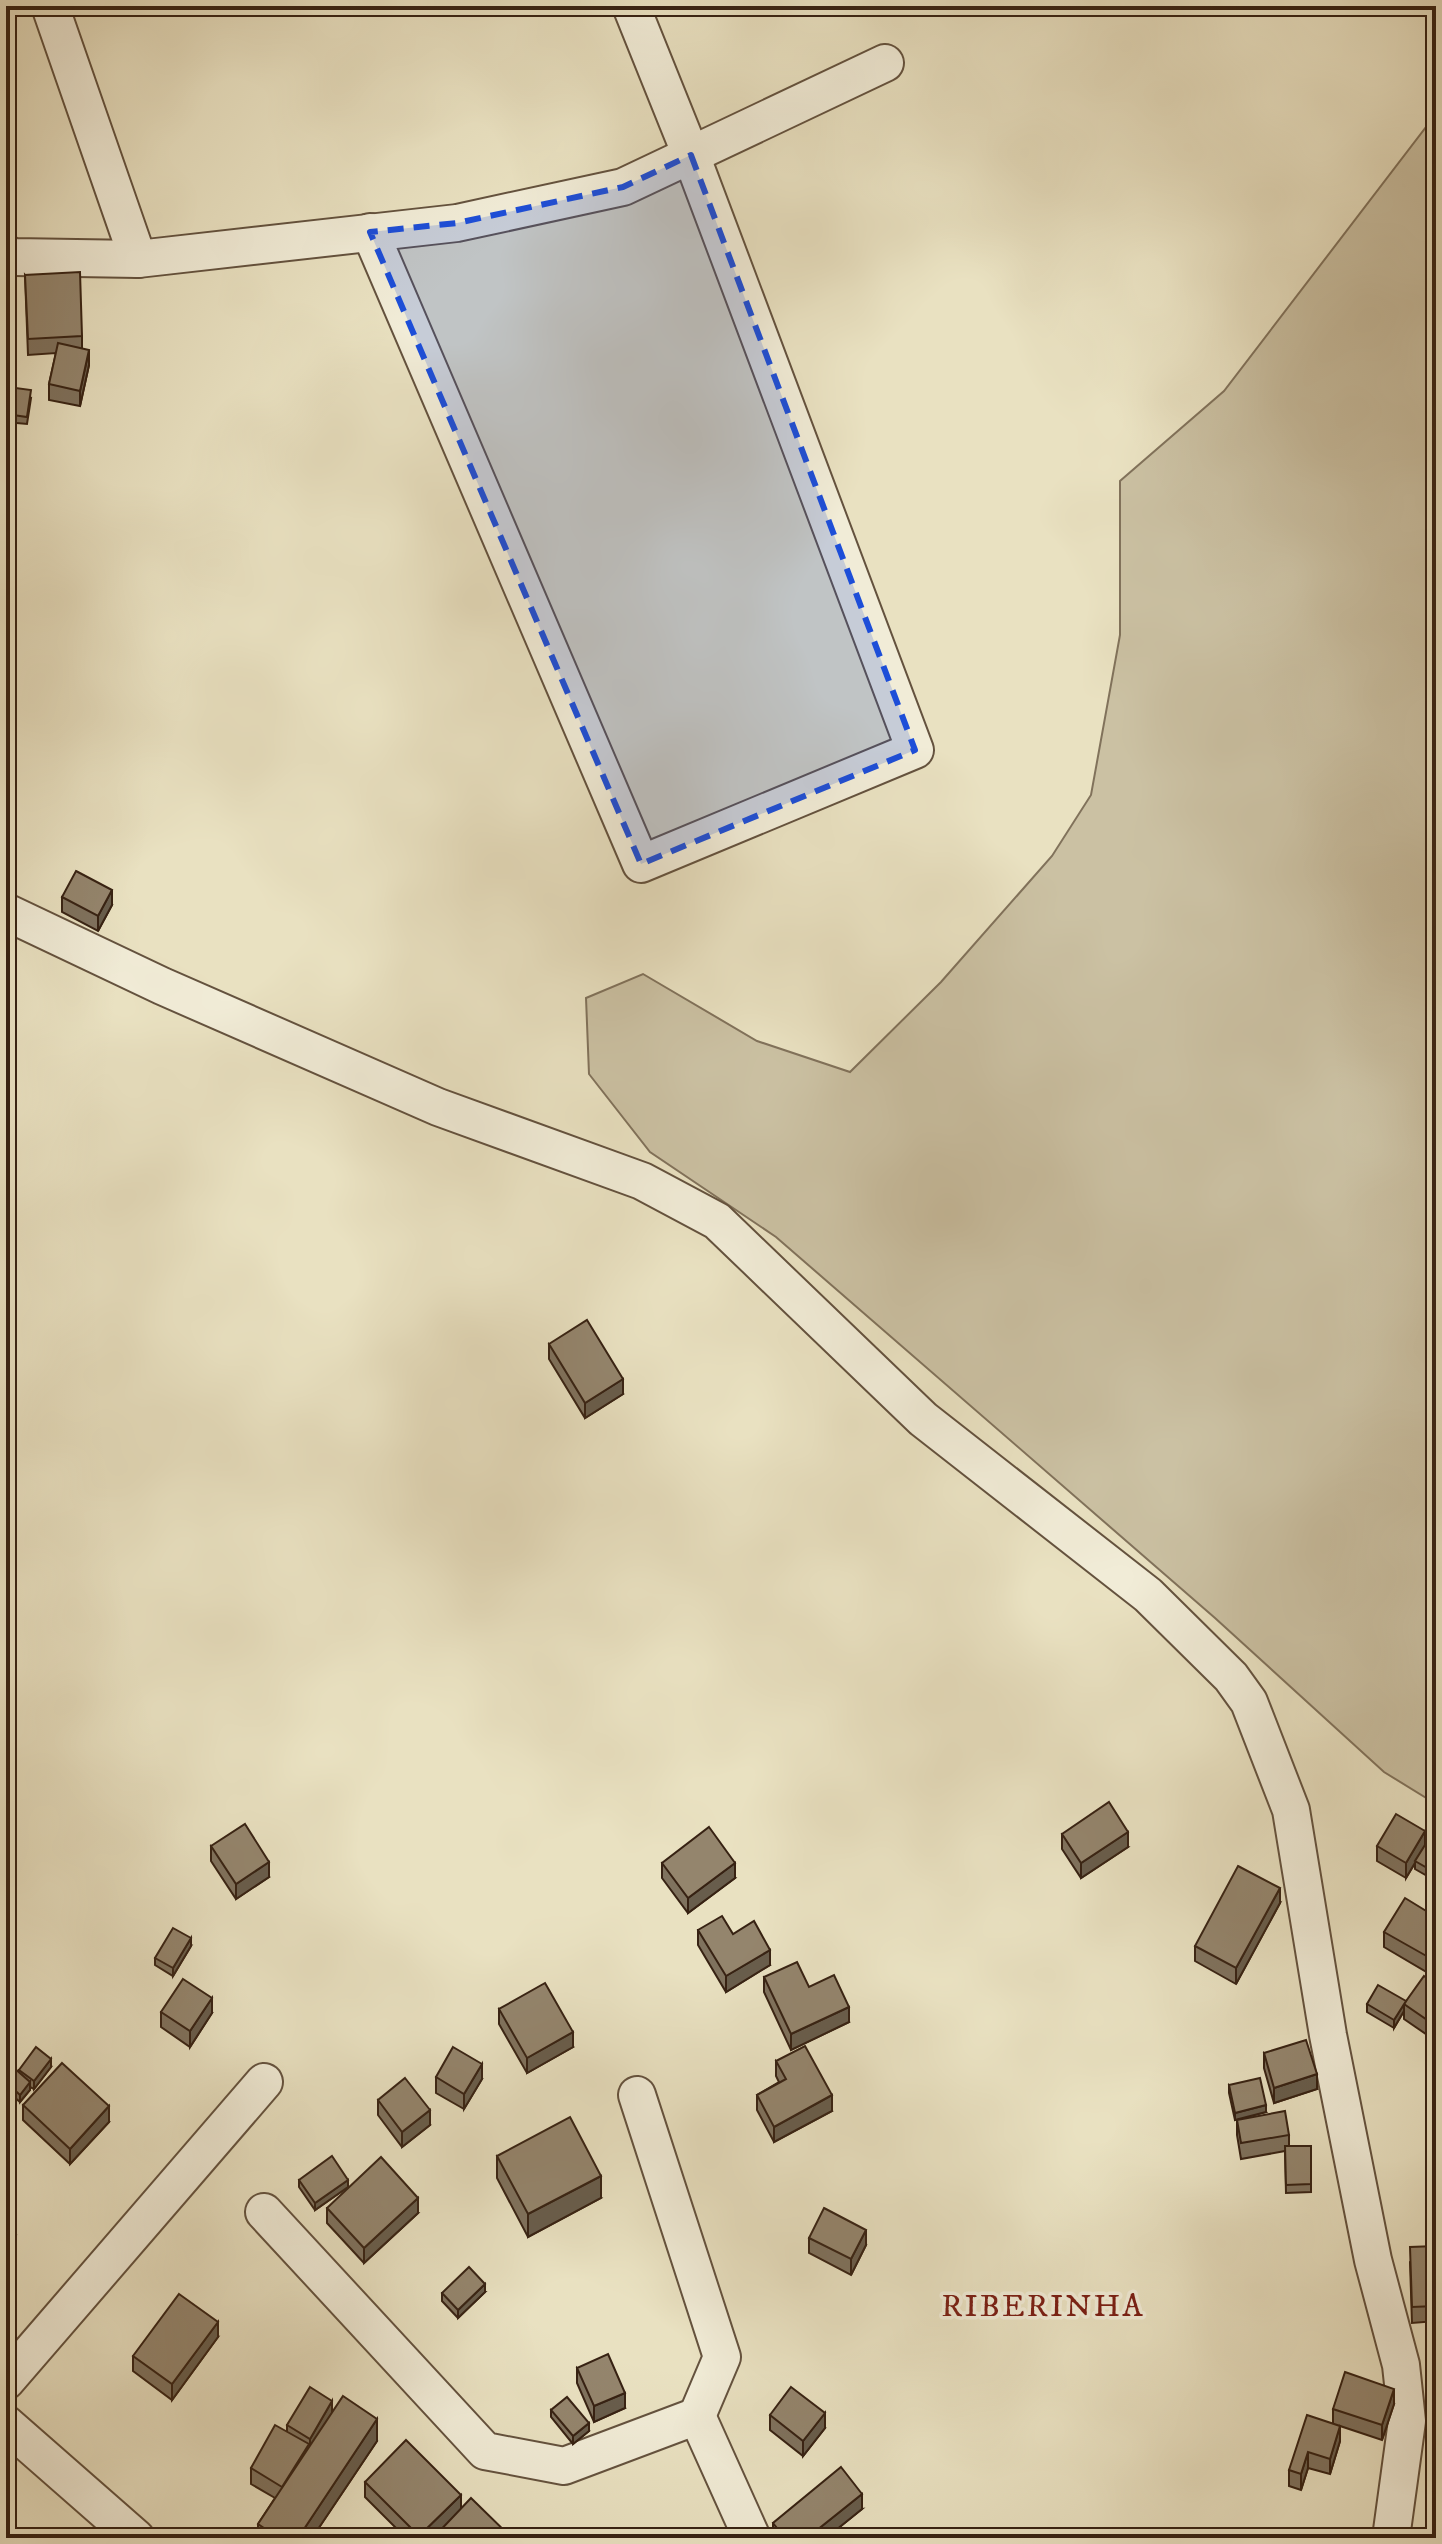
<svg xmlns="http://www.w3.org/2000/svg" width="1442" height="2544" font-family="'IM FELL DW Pica',serif">
  <rect width="100%" height="100%" fill="#e9e1c1"/>
  <filter id="stains"><feTurbulence type="fractalNoise" baseFrequency=".0025" numOctaves="4"/><feColorMatrix values="0 0 0 0 .2 0 0 0 0 .09 0 0 0 0 .02 0 0 0 .5 -.17"/></filter>
  <radialGradient id="worn" r=".72"><stop offset=".6" stop-color="#630" stop-opacity="0"/><stop offset="1" stop-color="#630" stop-opacity=".3"/></radialGradient>
  <path fill="#cbc1a3" stroke="#81725b" stroke-width="2" d="M1436 114V1804L1384 1772 1215 1618 776 1237 650 1152 589 1074 586 998 643 974 757 1041 850 1072 941 982 1052 856 1091 795 1120 635V481L1224 391Z"/>
  <g fill="none" stroke-linecap="round" stroke-linejoin="round">
    <defs>
      <g id="minor">
        <path d="M50 6 138 259"/>
        <path d="M370 232 641 864 915 750 691 155 631 6"/>
        <path d="M6 254 14 257 138 259 457 223 623 187 885 63"/>
        <path d="M6 912 162 986 438 1107 642 1181 717 1221 923 1419 1148 1595 1231 1677 1249 1702 1291 1810 1328 2035 1373 2260 1401 2365 1407 2421 1391 2538"/>
        <path d="M637 2095 722 2357 697 2416"/>
        <path d="M264 2212 485 2451 564 2466 697 2416 752 2538"/>
        <path d="M6 2381 264 2082"/>
        <path d="M6 2424 136 2538"/>
      </g>
    </defs>
    <use href="#minor" stroke="#64523e" stroke-width="40"/>
    <use href="#minor" stroke="#f1ecd7" stroke-width="36"/>
  </g>
  <g fill="#7f725e" stroke="#372213" stroke-width="2">
    <path d="M25 275 82 336V349L89 365 80 406 49 400V384L56 353 28 355Z"/>
    <path d="M6 279 12 295 8 366H6Z"/>
    <path d="M31 398 27 424 6 422V401Z"/>
    <path d="M62 897 112 905 98 931 62 912Z"/>
    <path d="M549 1344 623 1394 585 1418 549 1359Z"/>
    <path d="M1062 1834 1128 1847 1081 1878 1062 1849Z"/>
    <path d="M1436 1841V1881L1415 1869V1863L1406 1878 1377 1861V1846L1425 1845Z"/>
    <path d="M211 1846 269 1877 236 1899 211 1861Z"/>
    <path d="M662 1863 735 1878 688 1913 662 1878Z"/>
    <path d="M1280 1903 1236 1984 1195 1961V1946Z"/>
    <path d="M1436 1917 1430 1974 1384 1947V1932Z"/>
    <path d="M698 1930 733 1934 770 1965 726 1992 698 1945Z"/>
    <path d="M191 1946 173 1976 155 1965V1958Z"/>
    <path d="M764 1977 809 1987 849 2022 791 2050 764 1992Z"/>
    <path d="M1436 1985V2041L1404 2019V2011L1394 2028 1367 2012V2004L1406 2001Z"/>
    <path d="M499 2009 573 2047 527 2073 499 2024Z"/>
    <path d="M161 2012 212 2013 190 2047 161 2027Z"/>
    <path d="M1264 2053 1317 2089 1274 2103 1264 2068Z"/>
    <path d="M776 2061 832 2111 774 2142 757 2110V2095L779 2082 776 2076Z"/>
    <path d="M51 2067 34 2089 30 2087V2090L20 2102 6 2090V2076L19 2072V2070Z"/>
    <path d="M436 2077 482 2079 464 2109 436 2093Z"/>
    <path d="M1229 2085 1266 2112 1235 2120 1229 2093Z"/>
    <path d="M1436 2096V2128L1428 2123V2108Z"/>
    <path d="M378 2100 430 2125 402 2147 378 2115Z"/>
    <path d="M23 2105 109 2122 70 2164 23 2120Z"/>
    <path d="M1237 2120 1289 2135V2146H1311V2192L1286 2193 1285 2151 1241 2159 1237 2135Z"/>
    <path d="M497 2156 601 2198 528 2237 497 2178Z"/>
    <path d="M299 2180 348 2187 315 2210 299 2187Z"/>
    <path d="M327 2208 418 2213 364 2263 327 2223Z"/>
    <path d="M809 2238 866 2245 851 2275 809 2253Z"/>
    <path d="M1436 2246V2321L1412 2323 1410 2262Z"/>
    <path d="M485 2292 458 2318 442 2301V2293Z"/>
    <path d="M218 2337 172 2400 133 2371V2356Z"/>
    <path d="M577 2368 625 2408 594 2422 577 2383Z"/>
    <path d="M1394 2404 1382 2440 1340 2426V2441L1330 2474 1308 2468 1301 2490 1289 2486V2470L1333 2423V2409Z"/>
    <path d="M551 2410 589 2431 573 2444 551 2417Z"/>
    <path d="M332 2412 377 2441 312 2538H258V2524L275 2498 251 2484V2468L287 2432V2425Z"/>
    <path d="M770 2415 825 2428 803 2456 770 2430Z"/>
    <path d="M365 2482 461 2509 512 2538H406L365 2497Z"/>
    <path d="M862 2509 826 2538H773V2523Z"/>
  </g>
  <g fill="#685d4c" stroke="#372213" stroke-width="2">
    <path d="M12 279V295L8 366V351Z"/>
    <path d="M89 350V365L80 406V391Z"/>
    <path d="M112 890V905L98 931V916Z"/>
    <path d="M623 1379V1394L585 1418V1403Z"/>
    <path d="M1425 1831V1846L1406 1878V1863Z"/>
    <path d="M1128 1832V1847L1081 1878V1863Z"/>
    <path d="M269 1862V1877L236 1899V1884Z"/>
    <path d="M735 1863V1878L688 1913V1898Z"/>
    <path d="M1280 1888V1903L1236 1984V1968Z"/>
    <path d="M191 1938V1946L173 1976V1968Z"/>
    <path d="M1436 1947V1963L1430 1974V1958Z"/>
    <path d="M770 1950V1965L726 1992V1976Z"/>
    <path d="M212 1998V2013L190 2047V2031Z"/>
    <path d="M1404 2004V2011L1394 2028V2020Z"/>
    <path d="M849 2007V2022L791 2050V2034Z"/>
    <path d="M573 2032V2047L527 2073V2058Z"/>
    <path d="M51 2059V2067L34 2089V2081Z"/>
    <path d="M482 2064V2079L464 2109V2094Z"/>
    <path d="M1317 2074V2089L1274 2103V2088Z"/>
    <path d="M30 2082V2090L20 2102V2095Z"/>
    <path d="M832 2095V2111L774 2142V2127Z"/>
    <path d="M1266 2105V2112L1235 2120V2113Z"/>
    <path d="M109 2106V2122L70 2164V2149Z"/>
    <path d="M430 2110V2125L402 2147V2132Z"/>
    <path d="M11 2136V2151L6 2157V2142Z"/>
    <path d="M601 2176V2198L528 2237V2214Z"/>
    <path d="M348 2180V2187L315 2210V2203Z"/>
    <path d="M418 2198V2213L364 2263V2248Z"/>
    <path d="M866 2230V2245L851 2275V2259Z"/>
    <path d="M16 2235V2250L6 2263V2248Z"/>
    <path d="M485 2284V2292L458 2318V2310Z"/>
    <path d="M14 2305V2313L6 2324V2316Z"/>
    <path d="M218 2322V2337L172 2400V2384Z"/>
    <path d="M1394 2389V2404L1382 2440V2425Z"/>
    <path d="M625 2393V2408L594 2422V2406Z"/>
    <path d="M332 2401V2416L310 2454V2439Z"/>
    <path d="M825 2413V2428L803 2456V2441Z"/>
    <path d="M377 2419V2441L312 2538H298Z"/>
    <path d="M589 2423V2431L573 2444V2436Z"/>
    <path d="M1340 2426V2441L1330 2474V2459Z"/>
    <path d="M1308 2452V2468L1301 2490V2474Z"/>
    <path d="M862 2494V2509L826 2538H807Z"/>
    <path d="M461 2495V2510L433 2538H419V2536Z"/>
  </g>
  <g fill="#94856d" stroke="#372213" stroke-width="2">
    <path d="M80 272 82 336 28 339 25 275Z"/>
    <path d="M6 279H12L8 351H6Z"/>
    <path d="M58 343 89 350 80 391 49 384Z"/>
    <path d="M8 387 31 390 27 417 6 414Z"/>
    <path d="M76 871 112 890 98 916 62 897Z"/>
    <path d="M587 1320 623 1379 585 1403 549 1344Z"/>
    <path d="M1109 1802 1128 1832 1081 1863 1062 1834Z"/>
    <path d="M1396 1814 1425 1831 1406 1863 1377 1846Z"/>
    <path d="M245 1824 269 1862 236 1884 211 1846Z"/>
    <path d="M709 1827 735 1863 688 1898 662 1863Z"/>
    <path d="M1430 1837 1436 1841V1873L1415 1861Z"/>
    <path d="M1238 1866 1280 1888 1236 1968 1195 1946Z"/>
    <path d="M1405 1898 1436 1917V1947L1430 1958 1384 1932Z"/>
    <path d="M722 1916 733 1934 754 1921 770 1950 726 1976 698 1930Z"/>
    <path d="M173 1928 191 1938 173 1968 155 1958Z"/>
    <path d="M797 1962 809 1987 834 1975 849 2007 791 2034 764 1977Z"/>
    <path d="M1424 1976 1436 1985V2026L1404 2004Z"/>
    <path d="M183 1979 212 1998 190 2031 161 2012Z"/>
    <path d="M545 1983 573 2032 527 2058 499 2009Z"/>
    <path d="M1378 1985 1406 2001 1394 2020 1367 2004Z"/>
    <path d="M1306 2040 1317 2074 1274 2088 1264 2053Z"/>
    <path d="M805 2046 832 2095 774 2127 757 2095 786 2079 776 2061Z"/>
    <path d="M36 2047 51 2059 34 2081 19 2070Z"/>
    <path d="M453 2047 482 2064 464 2094 436 2077Z"/>
    <path d="M62 2063 109 2106 70 2149 23 2105Z"/>
    <path d="M13 2067 30 2082 20 2095 6 2082V2076Z"/>
    <path d="M405 2078 430 2110 402 2132 378 2100Z"/>
    <path d="M1260 2078 1266 2105 1235 2113 1229 2085Z"/>
    <path d="M1436 2096V2113L1428 2108Z"/>
    <path d="M1285 2111 1289 2135 1241 2143 1237 2120Z"/>
    <path d="M570 2117 601 2176 528 2214 497 2156Z"/>
    <path d="M6 2132 11 2136 6 2142Z"/>
    <path d="M1285 2146H1311V2184L1286 2185Z"/>
    <path d="M332 2156 348 2180 315 2203 299 2180Z"/>
    <path d="M381 2157 418 2198 364 2248 327 2208Z"/>
    <path d="M824 2208 866 2230 851 2259 809 2238Z"/>
    <path d="M6 2227 16 2235 6 2248Z"/>
    <path d="M1436 2246V2306L1412 2307 1410 2247Z"/>
    <path d="M469 2267 485 2284 458 2310 442 2293Z"/>
    <path d="M179 2294 218 2322 172 2384 133 2356Z"/>
    <path d="M6 2300 14 2305 6 2316Z"/>
    <path d="M608 2354 625 2393 594 2406 577 2368Z"/>
    <path d="M1345 2372 1394 2389 1382 2425 1333 2409Z"/>
    <path d="M310 2387 332 2401 310 2439 287 2425Z"/>
    <path d="M791 2387 825 2413 803 2441 770 2415Z"/>
    <path d="M343 2396 377 2419 298 2538H279L258 2524Z"/>
    <path d="M567 2397 589 2423 573 2436 551 2410Z"/>
    <path d="M1307 2415 1340 2426 1330 2459 1308 2452 1301 2474 1289 2470Z"/>
    <path d="M275 2425 309 2444 282 2487 251 2468Z"/>
    <path d="M406 2440 461 2495 419 2536 365 2482Z"/>
    <path d="M841 2467 862 2494 807 2538H785L773 2523Z"/>
    <path d="M471 2498 512 2538H433Z"/>
    <path d="M840 2528 847 2538H827Z"/>
    <path d="M1190 2529 1239 2533V2538H1189Z"/>
  </g>
  <path fill="#1d4ed8" fill-opacity="0.2" stroke="#1d4ed8" stroke-width="6" stroke-dasharray="16 10" stroke-linejoin="round" d="M691 155 915 750 641 864 370 232 457 223 623 187Z"/>
  <g text-anchor="middle" stroke-width="7" stroke-linejoin="round" paint-order="stroke">
    <g font-size="32" letter-spacing="2" fill="#7a1f14" stroke="#f1ecd7">
      <text x="1043" y="2316">RIBERINHA</text>
    </g>
  </g>
  <rect width="1442" height="2544" fill="none" stroke="#e9e1c1" stroke-width="32"/>
  <rect x="8" y="8" width="1426" height="2528" fill="none" stroke="#372213" stroke-width="4"/>
  <rect x="16" y="16" width="1410" height="2512" fill="none" stroke="#372213" stroke-width="2"/>
  <rect width="100%" height="100%" filter="url(#stains)"/>
  <rect width="100%" height="100%" fill="url(#worn)"/>
</svg>
